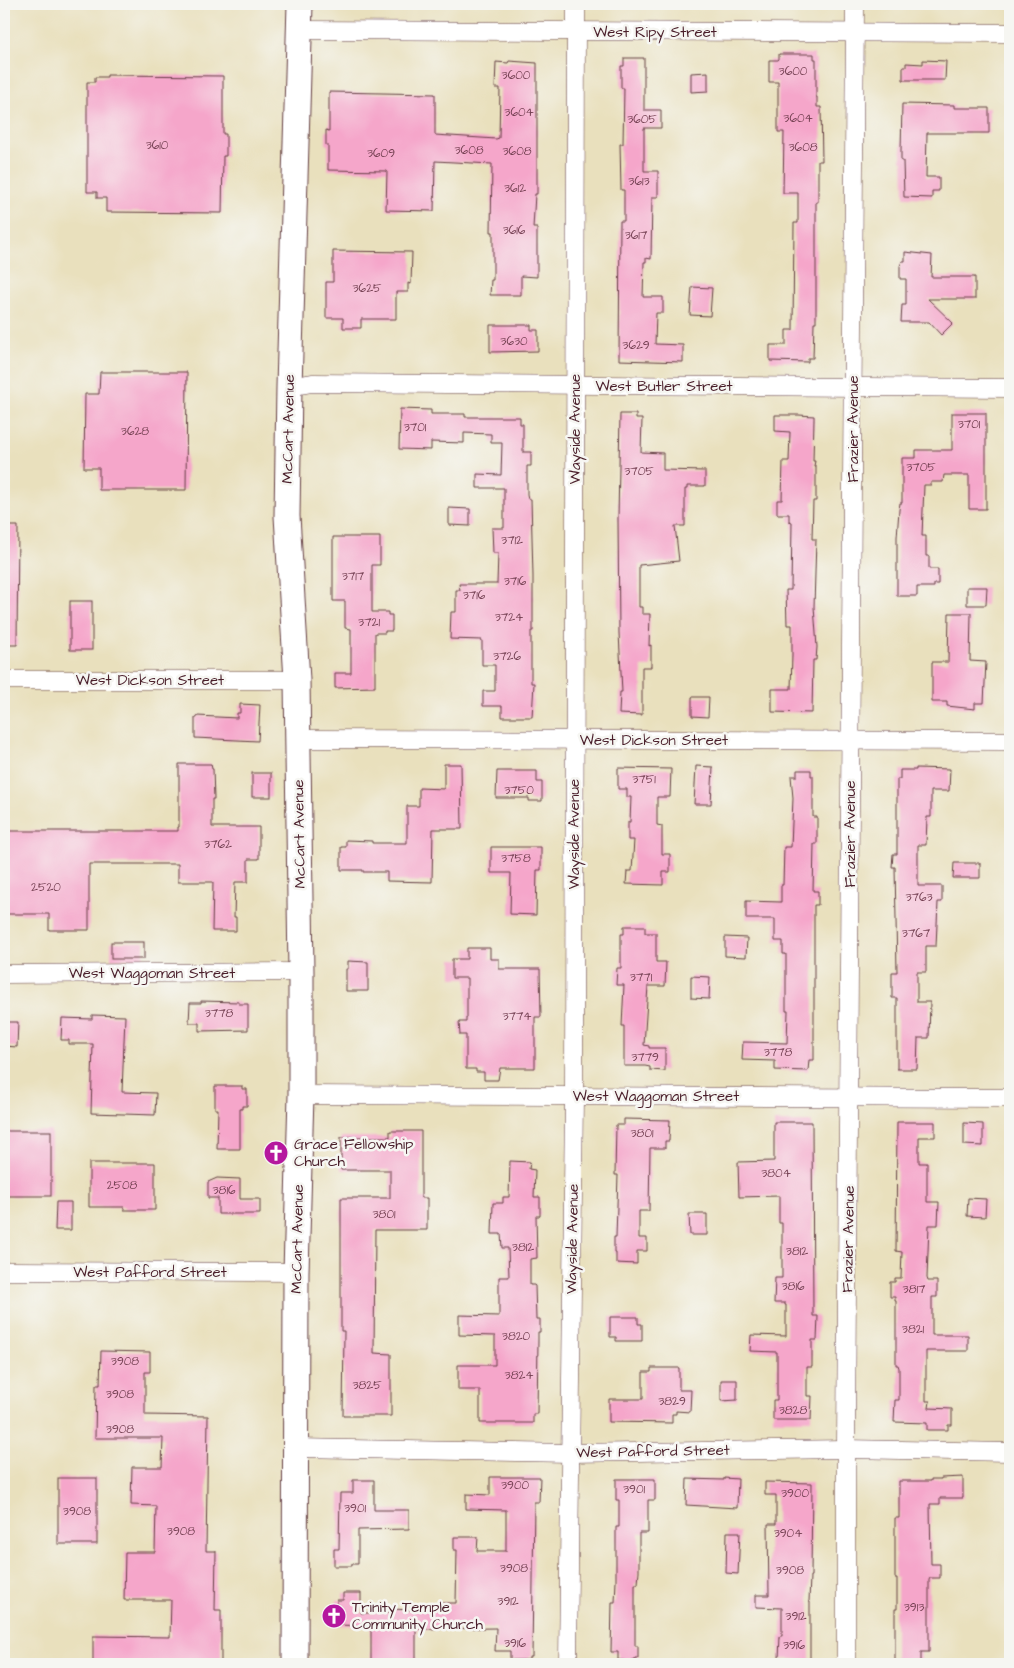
<svg xmlns="http://www.w3.org/2000/svg" width="1014" height="1668" font-family="'Architects Daughter',sans-serif">
  <rect width="100%" height="100%" fill="#f6f6f2"/>
  <filter id="ink" filterUnits="userSpaceOnUse"><feTurbulence type="fractalNoise" baseFrequency=".02" numOctaves="2"/><feDisplacementMap in="SourceGraphic" scale="10" xChannelSelector="R" yChannelSelector="G"/><feConvolveMatrix kernelMatrix="1 2 1 2 8 2 1 2 1" color-interpolation-filters="sRGB"/></filter>
  <filter id="wash" filterUnits="userSpaceOnUse"><feTurbulence type="fractalNoise" baseFrequency=".0096" numOctaves="4" result="noise"/><feDisplacementMap in="SourceGraphic" scale="20" xChannelSelector="R" yChannelSelector="G"/><feGaussianBlur stdDeviation="1.12" result="paint"/><feColorMatrix in="noise" values="0 0 0 0 0 0 0 0 0 0 0 0 0 0 0 0 0 1.4 0 .05"/><feComposite in="paint" operator="in"/></filter>
  <g filter="url(#wash)">
    <rect width="100%" height="100%" fill="#e9e0bd"/>
    <g id="blocks">
      <g fill="#f5a6ca">
        <path d="M779 54H814V59H816V97H817V107H821L822 161H818V202H816V322H814L813 358H808V362L770 361V345H786V330H793L794 223H798V193H783L784 132H778V82H769V60H778L779 59Z"/>
        <path d="M624 58H644V110H661V128H644V171H658V197H652L651 259 646 258V262H644L643 297H663V313H656L655 344 683 345V362L619 360 620 221H624V190H621L620 144H623L624 88H621V66H624Z"/>
        <path d="M923 60 946 61 945 80H903V67H906V63L923 64Z"/>
        <path d="M509 61 537 63V194H535L533 228H537V277L521 276V295H490L491 280H493V232H491L492 164 435 161 434 211 386 210 387 171 328 170V145H326V130L329 131V92L435 94V135L496 139 499 138 500 88H495L496 62 508 63Z"/>
        <path d="M708 72V91L691 92V73Z"/>
        <path d="M107 75 223 76V134H226V156H223L222 213 106 212V198H97V192H87V82H95V77H107Z"/>
        <path d="M902 104 954 105V108H989V133H927L926 177H939V191H932V198L904 197 903 161H901V151Z"/>
        <path d="M333 251 412 252 411 284 408 283V292H396V319H361V328H343V318H326V282H333Z"/>
        <path d="M905 252 932 255 931 277H975V299H928L953 323 941 335 929 322H901L902 305H906V279H900V266L902 261H905Z"/>
        <path d="M692 287 712 288 710 316 690 315Z"/>
        <path d="M490 325H531V330H538V351L490 352Z"/>
        <path d="M100 372H187L186 490H99V468H84L85 394H99Z"/>
        <path d="M400 409 431 410V414H465V417H520V424H523V452H531V466H527V494L528 499H531L533 576V631H531V683H534L532 717H502V706H483V691H495V665H482V640L450 639 451 612H456V590H460L459 584H497L498 553H493L492 528H504V488H477V474L501 475 502 443H491V434L464 433V443L431 442V450L399 449Z"/>
        <path d="M952 413H986V509H969V475H944L943 482H931V485H924L922 536H926V556H929V569H938V584H934V587H917V596H897V537L899 510 900 503H902V458H916V450H952Z"/>
        <path d="M620 414H636V419H642L641 452 663 453V470L705 471V486H687V489H685V526H675L679 561 639 565V607H642V614H650L649 646 651 645V667H642V715L619 714 620 692H622L619 633 618 519Z"/>
        <path d="M775 415H799L814 416V419L813 461H815L814 466H816V501H813L812 539H816L814 607 817 647 816 660H813L812 713 772 712V689H791L792 655V625H787L786 590H791L792 522 789 521V514H777V500H782L783 461H789L790 432 775 431Z"/>
        <path d="M449 508 470 509V526L449 525Z"/>
        <path d="M4 526H18L17 645H4Z"/>
        <path d="M333 537H380V565H372V612H388V615H392V631H385V633H375V687L335 688V673H351V629L345 628V601H333Z"/>
        <path d="M967 587H987L986 605H967Z"/>
        <rect x="70" y="601" width="22" height="49"/>
        <path d="M949 613H971L970 661 986 662 984 703H975V709L947 706V702H932V662H948Z"/>
        <path d="M692 697H709L708 717 692 716Z"/>
        <path d="M240 704 260 705 258 741 195 738V718H197V716L237 718V713H240Z"/>
        <path d="M179 764H211L212 769H213L214 799H212V827H259V859H248V882H235L234 917H236V931H212L213 882H178V864H89V930H49V914H4V831H178V827H179Z"/>
        <path d="M444 764H461L462 829H433L432 882 387 881V872H363V870H341V847H346V840L372 841V843H407V806H419V788L444 789Z"/>
        <path d="M696 766 713 767 711 804H694Z"/>
        <path d="M618 768 671 769 670 797H657V825L662 826V854H670V872H663V885L626 884 627 871H632L634 840H628V822H630L631 797H627V789H618Z"/>
        <path d="M916 768 950 769 949 791H931V817H927L926 845H918V886H942V902H938L936 946H926V972H917V1002H930L929 1038H918L917 1069H897V998H892V972H897L895 867H892L893 854H897V779H900V770H916Z"/>
        <path d="M797 770H811V776H813V817H817V844H814L813 891H818V905H814V1060H809L808 1071 775 1070V1061L742 1060 743 1042 787 1043 788 1011H786V954H783V941H775V919H746V901L781 902V885H783L784 847H791L793 798 791 776H797Z"/>
        <path d="M497 771H537V782H542V801H529V798H496Z"/>
        <rect x="252" y="773" width="19" height="24"/>
        <path d="M491 847H541V870H537L536 915 510 914 511 873H491Z"/>
        <path d="M954 863H980V878H953Z"/>
        <path d="M624 926H645V933H656V962H666L665 986H648L644 1045 649 1046V1048H665V1071L650 1070V1067L645 1066H624V1026H622L624 985H616L617 968H621V934H624Z"/>
        <path d="M725 937 747 938 746 957 725 956Z"/>
        <rect x="111" y="942" width="33" height="17"/>
        <path d="M467 948H490V959H499V969H540L541 1017H535V1068H500L498 1080H484V1072H476V1069H466V1035H460L459 1022H466V1018H467V978H452V959H467Z"/>
        <path d="M348 961 368 962V991H346V969H348Z"/>
        <path d="M691 976 710 977 709 999 691 998Z"/>
        <path d="M201 1001 239 1002V1004H248V1030L199 1031V1023H189L190 1003H201Z"/>
        <path d="M92 1015 125 1016 122 1092 156 1093 155 1115 91 1113 93 1044H69V1040H61L62 1018 92 1019Z"/>
        <path d="M4 1022H18L17 1047 4 1046Z"/>
        <path d="M215 1086H242V1089H247V1106H242V1109H240V1149H217L218 1109H215Z"/>
        <path d="M624 1119 670 1120 669 1141H665V1148H650L649 1211H639V1238H647V1251H637V1264L616 1263V1253H614V1237H616L618 1175H615L616 1125H624Z"/>
        <path d="M774 1122H812L813 1316H818L817 1340H812V1367H807V1396H812L811 1420H773V1400H777V1352L750 1351 751 1335 786 1336V1305H785V1303H774L775 1278H782V1223H779V1196L739 1197 738 1162 774 1161Z"/>
        <path d="M897 1122H935V1137H919V1163H927V1202H939L938 1225H929L927 1278 928 1281H937V1297H932V1335H968V1351H926V1401H930L929 1408 952 1409V1425H948V1430H927V1423L894 1422 895 1400H899V1368L898 1365H896V1301H895V1297H890V1282H895V1278H901L902 1252 896 1251Z"/>
        <path d="M964 1123 983 1124V1146L964 1145Z"/>
        <rect x="4" y="1131" width="47" height="65"/>
        <path d="M390 1131H421V1198H427V1230H375L374 1353 391 1354V1416H343L344 1331H341V1198H390V1170H341V1137H390Z"/>
        <path d="M510 1161 530 1162 529 1169 535 1170 534 1197H540V1216H536L537 1258 530 1259V1285H534L535 1286 536 1319H540V1332H538V1340L537 1414H533V1423H480V1390H458V1365H495V1336L459 1335V1315L499 1316V1277H509L508 1248H502L501 1234H492L493 1203H503V1197H509Z"/>
        <path d="M89 1163H155V1210H124V1207H89Z"/>
        <path d="M217 1178 240 1179V1199H260V1214H218V1198H208V1182Z"/>
        <path d="M968 1198 986 1199 985 1217 967 1216Z"/>
        <path d="M56 1202H71V1230H55Z"/>
        <path d="M689 1214H707V1235H690Z"/>
        <path d="M610 1317H638V1324H642V1341H616V1337H610Z"/>
        <path d="M101 1351 150 1352V1372H145V1415L208 1416 206 1551H216L215 1610H221V1664H93V1636L170 1637 171 1600H124L125 1552H155L156 1506 131 1505 132 1467H162L163 1438H95L96 1385H100Z"/>
        <path d="M651 1368H679V1390H691L690 1412 676 1411V1414H672V1423L609 1422V1399H643V1372H651Z"/>
        <path d="M721 1380H737V1400L721 1401Z"/>
        <path d="M490 1477H540L539 1502H534L532 1657H529V1660H510V1651H495L496 1628 416 1629V1664H371V1626L337 1625V1600H343V1593H361V1613H388V1611H393V1609L410 1610 411 1606 441 1607V1603H456L457 1550H454V1537H478L477 1551H506V1510L466 1509V1494L490 1495Z"/>
        <path d="M963 1477V1498H940V1504H930L931 1564H940V1578H930L929 1580V1652H921V1662H895V1609H897V1578H895V1518H899V1481H931V1479H941V1478Z"/>
        <rect x="58" y="1478" width="39" height="66"/>
        <path d="M724 1478 738 1479 737 1508 686 1505 687 1479 724 1480Z"/>
        <path d="M616 1479H655V1500H648V1533H639V1571L638 1584H635V1646H638V1658H635V1661L618 1660V1652H611L612 1602H615L616 1581V1527H619V1500H616Z"/>
        <path d="M353 1480H374V1510H409V1529L358 1530V1564H352V1566H334V1549H339L340 1493H353Z"/>
        <path d="M765 1482 812 1483 811 1576H810L809 1602H810V1660L779 1659 780 1636H782V1608L756 1607V1595H769L768 1524H776V1495H765Z"/>
        <path d="M727 1532H740L738 1574 726 1573Z"/>
      </g>
    </g>
  </g>
  <g filter="url(#ink)">
    <use href="#blocks" fill-opacity="0" stroke="#623c41" stroke-width="1"/>
    <g fill="none" stroke-linecap="round" stroke-linejoin="round">
      <defs>
        <g id="street">
          <path d="M301 30 1010 33"/>
          <path d="M289 387 312 383 1010 388"/>
          <path d="M4 680H297"/>
          <path d="M298 739 1010 741"/>
          <path d="M4 974 301 972"/>
          <path d="M301 1095 1010 1098"/>
          <path d="M4 1271 296 1272"/>
          <path d="M296 1448 570 1453 846 1449 1010 1452"/>
          <path d="M568 1664 574 1096 576 4"/>
          <path d="M846 1664V1449L855 4"/>
        </g>
        <path id="secondary" d="M295 1664 296 1272 301 1095V972L297 680 287 516 289 387 300 4"/>
      </defs>
      <use href="#street" stroke="#623c41" stroke-width="19"/>
      <use href="#secondary" stroke="#623c41" stroke-width="27"/>
      <use href="#street" stroke="#fff" stroke-width="18"/>
      <use href="#secondary" stroke="#fff" stroke-width="25"/>
    </g>
  </g>
  <defs>
    <symbol id="church-disc" viewBox="-11 -11 22 22"><circle r="9.5" fill="#b5179e" stroke="#f6f6f2"/><path d="M-1.2-6h2.4v3.5h3.3v2.4h-3.3V6h-2.4V-.1h-3.3v-2.4h3.3Z" fill="#fff"/></symbol>
  </defs>
  <g fill-rule="evenodd">
    <use href="#church-disc" x="262" y="1139" width="28" height="28"/>
    <use href="#church-disc" x="320" y="1602" width="28" height="28"/>
  </g>
  <g text-anchor="middle" stroke-width="5" stroke-linejoin="round" paint-order="stroke">
    <g font-size="12" fill="#754153">
      <text x="793" y="75">3600</text>
      <text x="516" y="79">3600</text>
      <text x="519" y="116">3604</text>
      <text x="798" y="122">3604</text>
      <text x="642" y="123">3605</text>
      <text x="157" y="149">3610</text>
      <text x="803" y="151">3608</text>
      <text x="469" y="154">3608</text>
      <text x="517" y="155">3608</text>
      <text x="381" y="157">3609</text>
      <text x="639" y="185">3613</text>
      <text x="515" y="192">3612</text>
      <text x="514" y="234">3616</text>
      <text x="636" y="239">3617</text>
      <text x="367" y="292">3625</text>
      <text x="514" y="345">3630</text>
      <text x="636" y="349">3629</text>
      <text x="969" y="428">3701</text>
      <text x="415" y="431">3701</text>
      <text x="135" y="435">3628</text>
      <text x="921" y="471">3705</text>
      <text x="639" y="475">3705</text>
      <text x="512" y="544">3712</text>
      <text x="353" y="580">3717</text>
      <text x="515" y="585">3716</text>
      <text x="474" y="599">3716</text>
      <text x="509" y="621">3724</text>
      <text x="369" y="626">3721</text>
      <text x="507" y="660">3726</text>
      <text x="644" y="783">3751</text>
      <text x="519" y="794">3750</text>
      <text x="218" y="848">3762</text>
      <text x="516" y="862">3758</text>
      <text x="46" y="891">2520</text>
      <text x="919" y="901">3763</text>
      <text x="916" y="937">3767</text>
      <text x="641" y="981">3771</text>
      <text x="219" y="1017">3778</text>
      <text x="517" y="1020">3774</text>
      <text x="778" y="1056">3778</text>
      <text x="645" y="1061">3779</text>
      <text x="642" y="1137">3801</text>
      <text x="776" y="1177">3804</text>
      <text x="122" y="1189">2508</text>
      <text x="224" y="1194">3816</text>
      <text x="384" y="1218">3801</text>
      <text x="523" y="1251">3812</text>
      <text x="797" y="1255">3812</text>
      <text x="793" y="1290">3816</text>
      <text x="914" y="1293">3817</text>
      <text x="913" y="1333">3821</text>
      <text x="516" y="1340">3820</text>
      <text x="125" y="1365">3908</text>
      <text x="519" y="1379">3824</text>
      <text x="367" y="1389">3825</text>
      <text x="120" y="1398">3908</text>
      <text x="672" y="1405">3829</text>
      <text x="793" y="1414">3828</text>
      <text x="120" y="1433">3908</text>
      <text x="515" y="1489">3900</text>
      <text x="634" y="1493">3901</text>
      <text x="795" y="1497">3900</text>
      <text x="355" y="1512">3901</text>
      <text x="77" y="1515">3908</text>
      <text x="181" y="1535">3908</text>
      <text x="788" y="1537">3904</text>
      <text x="514" y="1572">3908</text>
      <text x="790" y="1574">3908</text>
      <text x="508" y="1605">3912</text>
      <text x="914" y="1611">3913</text>
      <text x="796" y="1620">3912</text>
      <text x="515" y="1647">3916</text>
      <text x="794" y="1649">3916</text>
    </g>
    <g font-size="15" fill="#4a1f2b" stroke="#f6f6f2">
      <text x="655" y="37">West Ripy Street</text>
      <text x="664" y="391">West Butler Street</text>
      <text transform="translate(288 429) rotate(-89)" y="5">McCart Avenue</text>
      <text transform="translate(575 429) rotate(-90)" y="5">Wayside Avenue</text>
      <text transform="translate(853 429) rotate(-90)" y="5">Frazier Avenue</text>
      <text x="150" y="685">West Dickson Street</text>
      <text x="654" y="745">West Dickson Street</text>
      <text transform="translate(299 834) rotate(-91)" y="5">McCart Avenue</text>
      <text transform="translate(574 834) rotate(-90)" y="5">Wayside Avenue</text>
      <text transform="translate(850 834) rotate(-90)" y="5">Frazier Avenue</text>
      <text x="152" y="978">West Waggoman Street</text>
      <text x="656" y="1101">West Waggoman Street</text>
      <text transform="translate(297 1239) rotate(-89)" y="5">McCart Avenue</text>
      <text transform="translate(572 1239) rotate(-89)" y="5">Wayside Avenue</text>
      <text transform="translate(848 1239) rotate(-89)" y="5">Frazier Avenue</text>
      <text x="150" y="1277">West Pafford Street</text>
      <text transform="translate(653 1451) rotate(-1)" y="5">West Pafford Street</text>
    </g>
    <g font-size="15" fill="#4a1f2b" stroke="#f6f6f2" text-anchor="start">
      <text x="294" y="1149">Grace Fellowship<tspan x="294" dy="17">Church</tspan></text>
      <text x="352" y="1612">Trinity Temple<tspan x="352" dy="17">Community Church</tspan></text>
    </g>
  </g>
  <rect width="1014" height="1668" fill="none" stroke="#f6f6f2" stroke-width="20"/>
</svg>
